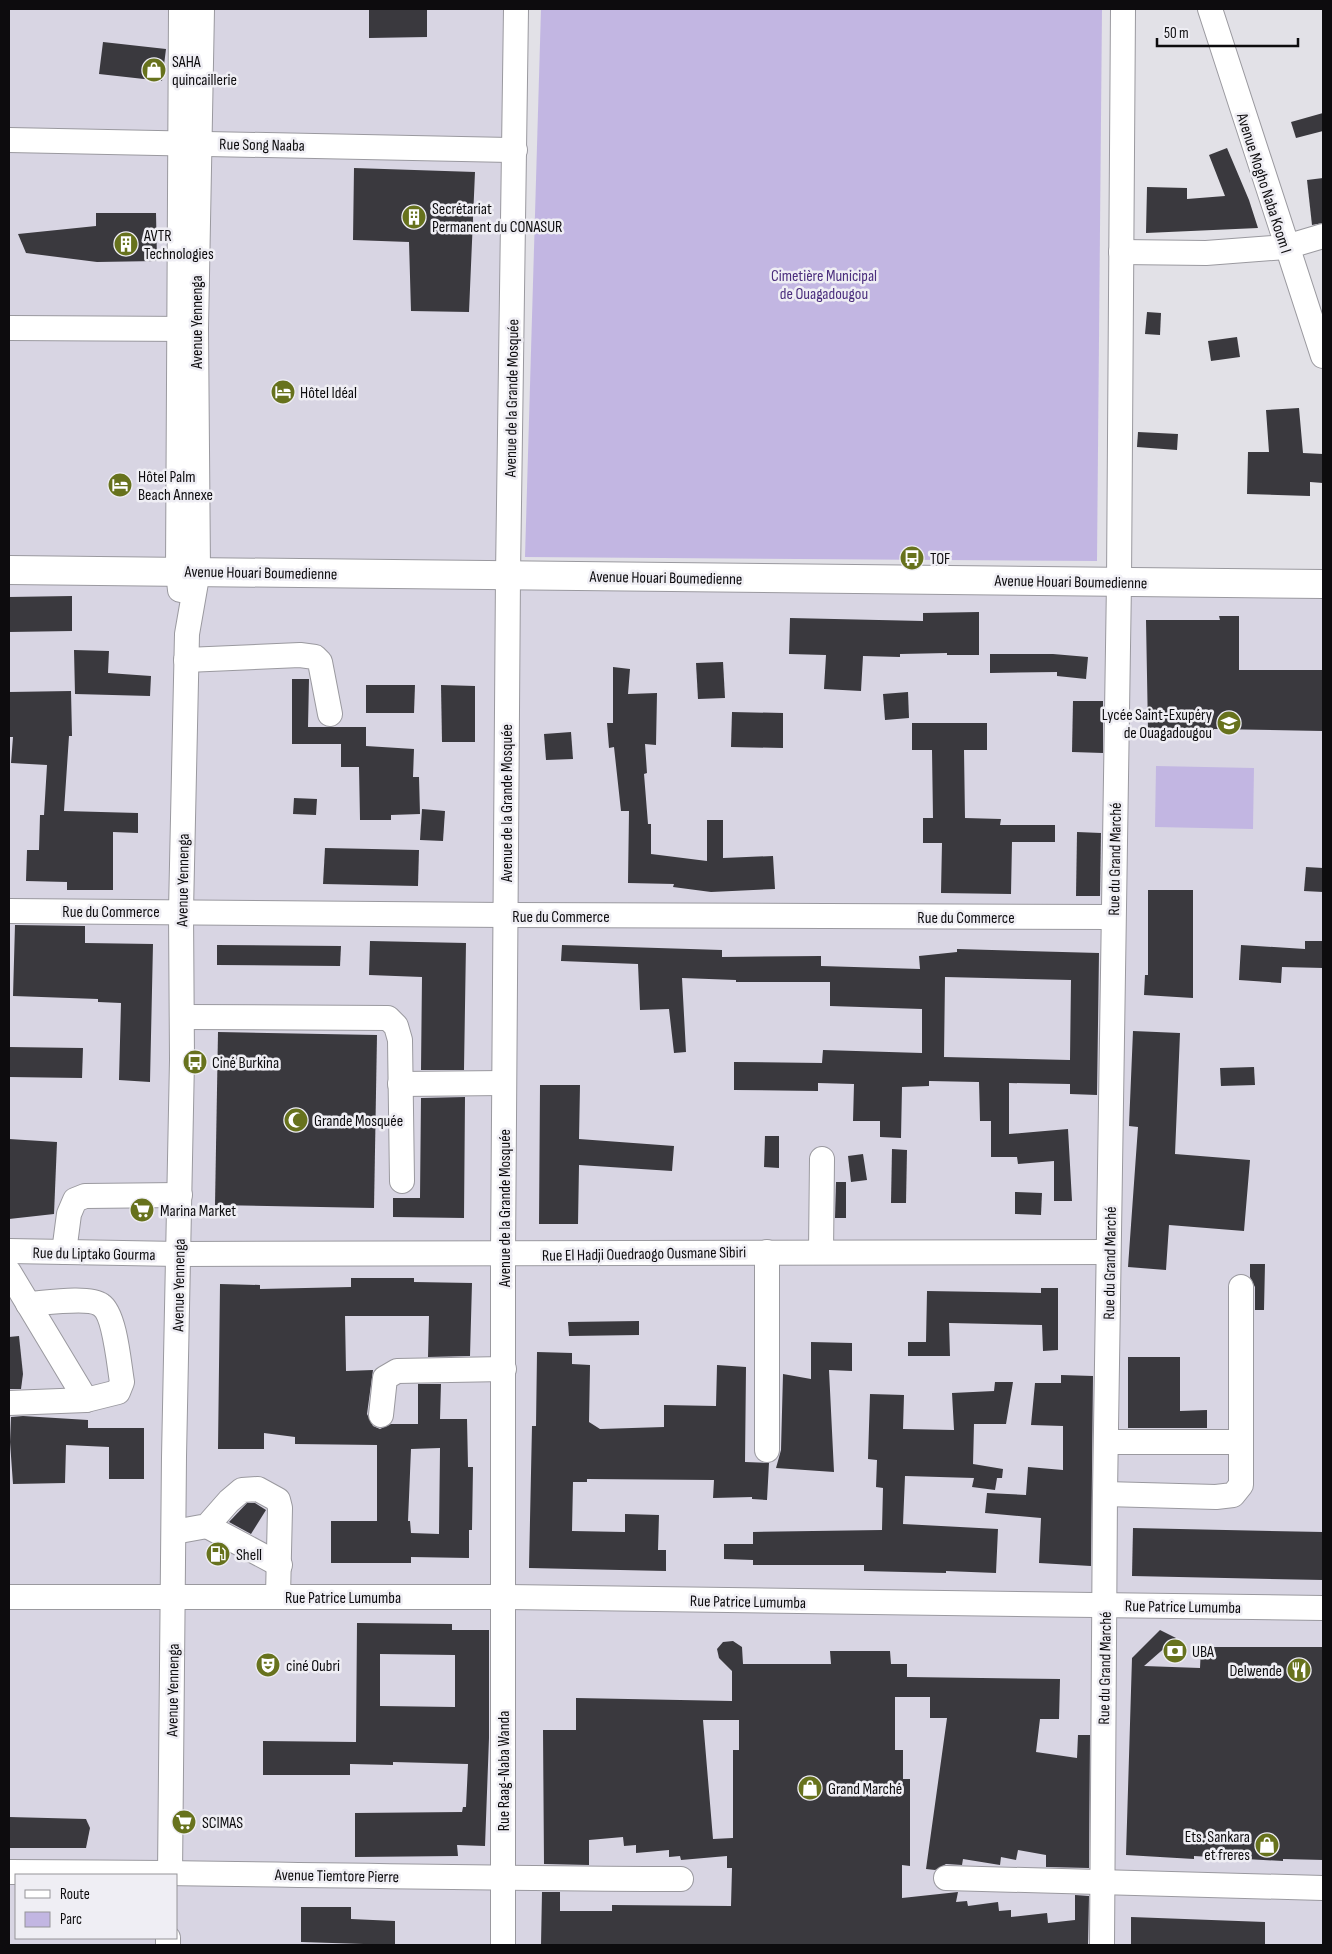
<svg xmlns="http://www.w3.org/2000/svg" width="1332" height="1954" font-family="'Sofia Sans Condensed',sans-serif">
  <rect width="100%" height="100%" fill="#e2e1e7"/>
  <path fill="#d8d5e3" fill-rule="evenodd" d="M9 9H516L508 575 1323 585V1945H9ZM16 1875H176V1938H16Z"/>
  <g fill="#c2b6e2">
    <path d="M541 9H1102L1097 561 525 557Z"/>
    <path d="M1156 766 1254 768 1253 829 1155 827Z"/>
  </g>
  <g fill="#3a393e" fill-rule="evenodd">
    <path d="M369 9H427V37L369 38Z"/>
    <path d="M103 42 166 49 162 81 99 74Z"/>
    <path d="M1323 113V131L1296 138 1291 122Z"/>
    <path d="M1227 148 1249 200 1258 228 1146 233 1147 187 1187 188V199L1225 196 1209 155Z"/>
    <path d="M354 168 475 172 469 312 411 311 409 242 353 240Z"/>
    <path d="M1323 178V223L1312 225 1307 180Z"/>
    <path d="M96 213H156L157 261 97 262 26 253 18 234 96 226Z"/>
    <path d="M1147 312 1161 313 1160 335 1145 334Z"/>
    <path d="M1237 337 1240 357 1211 361 1208 341Z"/>
    <path d="M1299 408 1303 453 1323 454V483L1310 482V496L1247 494 1248 452H1269L1266 410Z"/>
    <path d="M1138 432 1178 434 1177 450 1137 447Z"/>
    <path d="M72 596V631L9 632V597Z"/>
    <path d="M979 612V655H947V653L900 654V657L863 656 861 691 824 689 826 655 789 654 790 618 923 621V613Z"/>
    <path d="M1219 616H1239V670H1323V731L1214 729V730L1148 731 1146 620H1220Z"/>
    <path d="M74 650 109 651 108 673 151 676 150 696 75 694Z"/>
    <path d="M990 654H1053L1088 657 1086 679 1057 676V672L990 673Z"/>
    <path d="M723 662 725 698 698 699 696 663Z"/>
    <path d="M613 667 630 669 628 694 657 693 656 745 645 744 647 773 644 774 648 824H651V854L707 861V820H723V858L773 856 775 889 711 892 673 887 674 884 628 883 629 811H621L614 747 609 748 607 723H613Z"/>
    <path d="M292 679H309L308 727H366V746L414 749 413 777H419L420 814 391 815V820H360L359 767H341V744H292Z"/>
    <path d="M366 685H415L414 713H366Z"/>
    <path d="M441 685 475 686V742H442Z"/>
    <path d="M71 691 72 736H69L64 811 138 813V833L113 832V890H67V882L26 881 27 850H39L40 815H44L47 765 11 763 13 737H9V692Z"/>
    <path d="M908 692 909 718 885 720 883 694Z"/>
    <path d="M1073 701H1103V753L1072 752Z"/>
    <path d="M732 712 783 713V748L731 747Z"/>
    <path d="M912 723H987V750H964L965 818 1001 819 1000 825H1055V842H1012L1011 894 941 893 942 843H923V818H933L932 750H912Z"/>
    <path d="M571 732 573 759 546 760 544 734Z"/>
    <path d="M294 798 317 799 316 815 293 814Z"/>
    <path d="M422 809 445 811 443 841 420 840Z"/>
    <path d="M1077 832 1101 833 1100 896H1076Z"/>
    <path d="M325 848 419 850 418 886 323 884Z"/>
    <path d="M1306 867 1323 868V892L1304 891Z"/>
    <path d="M1148 890H1193V998L1144 995 1145 975H1148Z"/>
    <path d="M15 925 85 926V943L153 944 150 1082 119 1080 121 1003 98 1002V999L13 996Z"/>
    <path d="M370 941 466 943 464 1070H421L422 977 369 975Z"/>
    <path d="M1305 941H1323V968L1282 967 1281 983 1239 980 1241 945 1305 949Z"/>
    <path d="M217 945 341 946 340 966 217 965Z"/>
    <path d="M562 945 722 950V957L821 956V966L920 969 919 956 957 952V949L1099 953 1097 1095 1070 1094V1084L1009 1083V1134L1068 1129 1072 1201H1054V1161L1018 1164 1017 1157H991V1121H980L979 1082 929 1081V1086L902 1087 901 1138 880 1137V1121H853L854 1084 818 1083V1091L734 1090V1062L822 1063 823 1050 922 1053V1009L830 1006V982H736V980L682 978 686 1052 674 1053 669 1009 640 1010 638 964 561 961ZM945 977 1071 980 1070 1060 944 1057Z"/>
    <path d="M1133 1031 1180 1033 1175 1154 1250 1160 1244 1231 1169 1225 1166 1270 1128 1267 1138 1127 1129 1126Z"/>
    <path d="M218 1032 377 1035 374 1208 215 1205Z"/>
    <path d="M9 1047 83 1048 82 1078 9 1077Z"/>
    <path d="M1254 1067 1255 1085 1221 1086 1220 1068Z"/>
    <path d="M540 1085H580L579 1139 674 1146 672 1171 579 1165 578 1224H539Z"/>
    <path d="M465 1097 464 1218 393 1217V1198H420L421 1098Z"/>
    <path d="M765 1136H779V1168L764 1167Z"/>
    <path d="M9 1139 57 1142 54 1214 9 1219Z"/>
    <path d="M892 1149 907 1150 906 1203H891Z"/>
    <path d="M863 1154 867 1180 851 1182 848 1156Z"/>
    <path d="M836 1182H846V1218H835Z"/>
    <path d="M1015 1192 1042 1193 1041 1215 1015 1214Z"/>
    <path d="M1250 1264H1265L1264 1310H1255V1287L1250 1277Z"/>
    <path d="M351 1278H414V1282L472 1283 470 1356 428 1357 429 1316H345L346 1371 373 1370 367 1414 373 1426 380 1429 391 1424H418V1384H441L440 1419H467L468 1467H473L472 1530H469V1558L411 1557V1563H331V1521H377V1445L295 1444V1437L264 1433V1449H218L220 1284 260 1285V1289L351 1287ZM440 1448 439 1534 411 1533 410 1521H408L411 1449Z"/>
    <path d="M1041 1288H1058V1350L1043 1351 1042 1325 949 1323 950 1356H908V1342H926L927 1291 1041 1293Z"/>
    <path d="M639 1321V1335L569 1336 568 1322Z"/>
    <path d="M19 1336 23 1374 21 1389H9V1337Z"/>
    <path d="M811 1342 852 1343V1371L829 1370 834 1472 776 1468 781 1450 783 1374 811 1379Z"/>
    <path d="M537 1352 572 1353V1364L590 1365 589 1422 600 1429 664 1427V1405L716 1406 717 1365 746 1367 745 1462 769 1463 767 1500 752 1499V1497L713 1498 714 1480 587 1479V1482H573L572 1531 625 1532V1514L659 1515 658 1550H666V1571L529 1568 532 1426H536Z"/>
    <path d="M1128 1357H1180V1411L1207 1410V1428H1128Z"/>
    <path d="M1061 1375 1093 1376 1091 1566 1039 1563 1041 1518 985 1513 987 1493 1026 1495 1028 1467 1063 1470V1426L1031 1425 1035 1383H1061Z"/>
    <path d="M995 1382H1013L1006 1424H974L973 1464 1003 1469 1002 1478H997L995 1490 972 1487 974 1478 905 1476 903 1524 998 1529 996 1573 946 1571V1573L864 1571V1565H753V1560L724 1559V1544H753V1532L882 1530 883 1488 876 1487 877 1460 868 1459 870 1394 904 1395 903 1429 954 1430 952 1393 994 1391Z"/>
    <path d="M23 1416 88 1420V1428H144V1479H109V1447L66 1445 65 1483 13 1484 10 1442 11 1417Z"/>
    <path d="M247 1503H255L266 1510 251 1534 229 1522Z"/>
    <path d="M1133 1528 1323 1532V1580L1132 1576Z"/>
    <path d="M357 1623 452 1624V1630H489V1738L485 1846 457 1845 458 1856 355 1857V1813L462 1812 463 1807H466L468 1764 393 1762V1765L350 1764V1775H263V1741L356 1742ZM380 1654 455 1655V1707L380 1706Z"/>
    <path d="M1160 1630 1176 1638 1144 1666 1200 1668 1201 1647H1323V1860L1283 1859V1861L1194 1856V1859L1126 1855 1132 1658Z"/>
    <path d="M733 1641 742 1647 743 1664H831L830 1651H890L891 1664H907V1677L1060 1679 1059 1719H1040L1036 1752 1077 1758 1078 1735H1090L1089 1868 1046 1867V1855L1018 1850 1016 1860 1001 1857 1000 1865 963 1859 962 1865 946 1864 935 1870 926 1869 947 1718H930V1697H895V1750H903V1779H910V1866L902 1865V1898L958 1892 956 1902 967 1901 968 1906 998 1902 999 1911 1011 1910V1917L1047 1913 1048 1923 1075 1920V1895L1089 1896 1088 1945H541L542 1892H560V1911H612V1905L731 1906 732 1868H727V1856L681 1860 680 1856 669 1857V1850L636 1853V1845L624 1846 623 1837 589 1840V1865L544 1864 543 1730H576V1698L732 1701V1671L719 1658 717 1649 723 1642ZM703 1720H739V1750H733V1838L713 1839Z"/>
    <path d="M9 1817 86 1819 90 1828 86 1848H9Z"/>
    <path d="M301 1907H351V1919L395 1921V1945L301 1942Z"/>
    <path d="M1131 1917 1265 1922V1945H1131Z"/>
  </g>
  <g fill="none" stroke-linecap="round" stroke-linejoin="round">
    <defs>
      <g id="minor">
        <path d="M1210 9 1323 356"/>
        <path d="M9 140 515 150"/>
        <path d="M1121 252 1206 253 1286 247 1323 236"/>
        <path d="M9 328 192 329"/>
        <path d="M180 590 178 571 181 9"/>
        <path d="M186 660 300 655 315 657 320 662 330 714"/>
        <path d="M9 911 505 915 1113 917"/>
        <path d="M182 1017 388 1018 396 1026 400 1040 402 1181"/>
        <path d="M400 1084 504 1083"/>
        <path d="M9 1251 179 1254 1108 1252"/>
        <path d="M64 1252 69 1214 75 1200 85 1196 180 1195"/>
        <path d="M821 1252 822 1159"/>
        <path d="M9 1272 86 1400"/>
        <path d="M9 1403 86 1400 118 1392 122 1382C119 1365 115 1314 101 1305 89 1296 44 1303 28 1304"/>
        <path d="M381 1415 385 1378 397 1371 504 1369"/>
        <path d="M1106 1442H1241"/>
        <path d="M767 1450V1252"/>
        <path d="M1105 1494 1216 1497 1233 1495 1241 1485V1287"/>
        <path d="M207 1526 280 1565"/>
        <path d="M174 1532 207 1526 229 1501 242 1490 258 1489 278 1500 280 1508 278 1596"/>
        <path d="M9 1597H503L1323 1608"/>
        <path d="M9 1872C233 1872 457 1879 681 1879"/>
        <path d="M170 1875 174 1457 182 1060 181 911 187 634 198 571 196 329 202 9"/>
        <path d="M946 1878 1323 1888"/>
        <path d="M168 1945V1938"/>
        <path d="M503 1945V1254L508 575 516 9"/>
        <path d="M1102 1945 1105 1494 1119 582 1123 9"/>
      </g>
      <path id="major" d="M9 570 1323 584"/>
    </defs>
    <use href="#minor" stroke="#9a999f" stroke-width="26"/>
    <use href="#major" stroke="#9a999f" stroke-width="30"/>
    <use href="#minor" stroke="#fff" stroke-width="24"/>
    <use href="#major" stroke="#fff" stroke-width="28"/>
  </g>
  <defs>
    <symbol id="shop-disc" viewBox="-11 -11 22 22"><circle r="9.5" fill="#67721d" stroke="#efeef4"/><path d="M-5-2.5h2.3a2.7 3.5 0 0 1 5.4 0H5L5.5 6h-11ZM-1.5-2.5h3a1.5 2.3 0 0 0-3 0Z" fill="#fff"/></symbol>
    <symbol id="building-disc" viewBox="-11 -11 22 22"><circle r="9.5" fill="#67721d" stroke="#efeef4"/><path d="M-4-6H4V6H1V3H-1V6H-4ZM-2.5-4.3h1.7v1.8h-1.7ZM.8-4.3h1.7v1.8H.8ZM-2.5-1h1.7V.8h-1.7ZM.8-1h1.7V.8H.8Z" fill="#fff"/></symbol>
    <symbol id="hotel-disc" viewBox="-11 -11 22 22"><circle r="9.5" fill="#67721d" stroke="#efeef4"/><path d="M-6-4.5h1.5V1H6V5H4.5V3h-9V5H-6ZM-4 0a1.8 1.8 0 1 1 3.6 0ZM.5 0V-2.5h3Q6-2.5 6 0Z" fill="#fff"/></symbol>
    <symbol id="bus-disc" viewBox="-11 -11 22 22"><circle r="9.5" fill="#67721d" stroke="#efeef4"/><path d="M-5-6H5V4H4V6H2V4H-2V6H-4V4H-5ZM-3.5-4V0h7V-4ZM-3.5 1.2v1.5H-2V1.2ZM2 1.2v1.5H3.5V1.2Z" fill="#fff"/></symbol>
    <symbol id="school-disc" viewBox="-11 -11 22 22"><circle r="9.5" fill="#67721d" stroke="#efeef4"/><path d="M0-5L7-2L0 1L-7-2ZM-4 1L0 2.5L4 1V4Q0 6-4 4Z" fill="#fff"/></symbol>
    <symbol id="mosque-disc" viewBox="-11 -11 22 22"><circle r="9.5" fill="#67721d" stroke="#efeef4"/><path d="M3.5-4.9A6 6 0 1 0 3.5 4.9A5 5 0 1 1 3.5-4.9Z" fill="#fff"/></symbol>
    <symbol id="supermarket-disc" viewBox="-11 -11 22 22"><circle r="9.5" fill="#67721d" stroke="#efeef4"/><path d="M-6-5.5h2.5l.6 2H6L4.5 2H-2.5L-4.4-4H-6ZM-1.5 3.2a1.3 1.3 0 1 0 .1 0ZM3 3.2a1.3 1.3 0 1 0 .1 0Z" fill="#fff"/></symbol>
    <symbol id="fuel-disc" viewBox="-11 -11 22 22"><circle r="9.5" fill="#67721d" stroke="#efeef4"/><path d="M-5.5-6h7V0h2V4h1.3V-2.5L3-4.5l.8-.8L6-3V5H2.5V1h-1V6h-7ZM-4.2-4.7v3.2H.2V-4.7Z" fill="#fff"/></symbol>
    <symbol id="bank-disc" viewBox="-11 -11 22 22"><circle r="9.5" fill="#67721d" stroke="#efeef4"/><path d="M-6-4H6V4H-6ZM0-2.3a2.3 2.3 0 1 0 0 4.6a2.3 2.3 0 1 0 0-4.6Z" fill="#fff"/></symbol>
    <symbol id="theatre-disc" viewBox="-11 -11 22 22"><circle r="9.5" fill="#67721d" stroke="#efeef4"/><path d="M-5-5.5Q0-4 5-5.5V0Q5 5 0 6Q-5 5-5 0ZM-3.3-2.5H-1v1.5H-3.3ZM1-2.5H3.3v1.5H1ZM-2.8 1Q0 5.5 2.8 1Z" fill="#fff"/></symbol>
    <symbol id="restaurant-disc" viewBox="-11 -11 22 22"><circle r="9.5" fill="#67721d" stroke="#efeef4"/><path d="M-5-6h1v4h1v-4h1v4h1v-4h1v5L-1.5 .5V6h-2V.5L-5-1ZM5-6V6H3V1.5H1.5Q1.5-4 5-6Z" fill="#fff"/></symbol>
  </defs>
  <g fill-rule="evenodd">
    <use href="#shop-disc" x="140" y="56" width="28" height="28"/>
    <use href="#building-disc" x="400" y="203" width="28" height="28"/>
    <use href="#building-disc" x="112" y="230" width="28" height="28"/>
    <use href="#hotel-disc" x="269" y="378" width="28" height="28"/>
    <use href="#hotel-disc" x="106" y="471" width="28" height="28"/>
    <use href="#bus-disc" x="898" y="544" width="28" height="28"/>
    <use href="#school-disc" x="1215" y="709" width="28" height="28"/>
    <use href="#bus-disc" x="181" y="1048" width="28" height="28"/>
    <use href="#mosque-disc" x="282" y="1106" width="28" height="28"/>
    <use href="#supermarket-disc" x="128" y="1196" width="28" height="28"/>
    <use href="#fuel-disc" x="204" y="1540" width="28" height="28"/>
    <use href="#bank-disc" x="1161" y="1637" width="28" height="28"/>
    <use href="#theatre-disc" x="254" y="1651" width="28" height="28"/>
    <use href="#restaurant-disc" x="1285" y="1656" width="28" height="28"/>
    <use href="#shop-disc" x="796" y="1774" width="28" height="28"/>
    <use href="#supermarket-disc" x="170" y="1808" width="28" height="28"/>
    <use href="#shop-disc" x="1253" y="1831" width="28" height="28"/>
  </g>
  <g text-anchor="middle" stroke-width="5" stroke-linejoin="round" paint-order="stroke">
    <g font-size="16" fill="#0d0c0e" stroke="#efeef4" text-anchor="start">
      <text x="172" y="67">SAHA<tspan x="172" dy="18">quincaillerie</tspan></text>
      <text x="432" y="214">Secrétariat<tspan x="432" dy="18">Permanent du CONASUR</tspan></text>
      <text x="144" y="241">AVTR<tspan x="144" dy="18">Technologies</tspan></text>
      <text x="300" y="398">Hôtel Idéal</text>
      <text x="138" y="482">Hôtel Palm<tspan x="138" dy="18">Beach Annexe</tspan></text>
      <text x="930" y="564">TOF</text>
      <text x="1212" y="720" text-anchor="end">Lycée Saint-Exupéry<tspan x="1212" dy="18">de Ouagadougou</tspan></text>
      <text x="212" y="1068">Ciné Burkina</text>
      <text x="314" y="1126">Grande Mosquée</text>
      <text x="160" y="1216">Marina Market</text>
      <text x="236" y="1560">Shell</text>
      <text x="1192" y="1657">UBA</text>
      <text x="286" y="1671">ciné Oubri</text>
      <text x="1282" y="1676" text-anchor="end">Delwende</text>
      <text x="828" y="1794">Grand Marché</text>
      <text x="202" y="1828">SCIMAS</text>
      <text x="1250" y="1842" text-anchor="end">Ets. Sankara<tspan x="1250" dy="18">et freres</tspan></text>
    </g>
    <g font-size="16" fill="#0d0c0e" stroke="#efeef4">
      <text transform="translate(262 144) rotate(1)" y="6">Rue Song Naaba</text>
      <text transform="translate(1265 183) rotate(72)" y="6">Avenue Mogho Naba Koom I</text>
      <text transform="translate(196 322) rotate(-90)" y="6">Avenue Yennenga</text>
      <text transform="translate(511 398) rotate(-89)" y="6">Avenue de la Grande Mosquée</text>
      <text transform="translate(261 572) rotate(1)" y="6">Avenue Houari Boumedienne</text>
      <text transform="translate(666 577) rotate(1)" y="6">Avenue Houari Boumedienne</text>
      <text transform="translate(1071 581) rotate(1)" y="6">Avenue Houari Boumedienne</text>
      <text transform="translate(506 803) rotate(-90)" y="6">Avenue de la Grande Mosquée</text>
      <text transform="translate(1114 859) rotate(-89)" y="6">Rue du Grand Marché</text>
      <text transform="translate(182 880) rotate(-89)" y="6">Avenue Yennenga</text>
      <text x="111" y="917">Rue du Commerce</text>
      <text x="561" y="922">Rue du Commerce</text>
      <text x="966" y="923">Rue du Commerce</text>
      <text transform="translate(504 1208) rotate(-90)" y="6">Avenue de la Grande Mosquée</text>
      <text transform="translate(94 1253) rotate(1)" y="6">Rue du Liptako Gourma</text>
      <text transform="translate(644 1253) rotate(-1)" y="6">Rue El Hadji Ouedraogo Ousmane Sibiri</text>
      <text transform="translate(1109 1263) rotate(-89)" y="6">Rue du Grand Marché</text>
      <text transform="translate(178 1285) rotate(-89)" y="6">Avenue Yennenga</text>
      <text x="343" y="1603">Rue Patrice Lumumba</text>
      <text transform="translate(748 1601) rotate(1)" y="6">Rue Patrice Lumumba</text>
      <text transform="translate(1183 1606) rotate(1)" y="6">Rue Patrice Lumumba</text>
      <text transform="translate(1104 1668) rotate(-89)" y="6">Rue du Grand Marché</text>
      <text transform="translate(172 1690) rotate(-89)" y="6">Avenue Yennenga</text>
      <text transform="translate(503 1771) rotate(-90)" y="6">Rue Raag-Naba Wanda</text>
      <text transform="translate(337 1875) rotate(1)" y="6">Avenue Tiemtore Pierre</text>
    </g>
    <g font-size="16" fill="#4b2e7d" stroke="#efeef4">
      <text x="824" y="281">Cimetière Municipal<tspan x="824" dy="18">de Ouagadougou</tspan></text>
    </g>
  </g>
  <rect width="1332" height="1954" fill="none" stroke="#0d0c0e" stroke-width="20"/>
  <rect x="15" y="1874" width="162" height="65" fill="#efeef4" stroke="#959498"/>
  <rect x="25" y="1890" width="25" height="8" fill="#ffffff" stroke="#959498"/>
  <text x="60" y="1899" font-size="15" fill="#0d0c0e">Route</text>
  <rect x="25" y="1912" width="25" height="15" fill="#c2b6e2" stroke="#959498"/>
  <text x="60" y="1924" font-size="15" fill="#0d0c0e">Parc</text>
  <path d="M1157 38v8h141v-8" fill="none" stroke="#0d0c0e" stroke-width="2.5"/>
  <text x="1164" y="38" font-size="15" fill="#0d0c0e" stroke="#efeef4" stroke-width="4" paint-order="stroke">50 m</text>
</svg>
